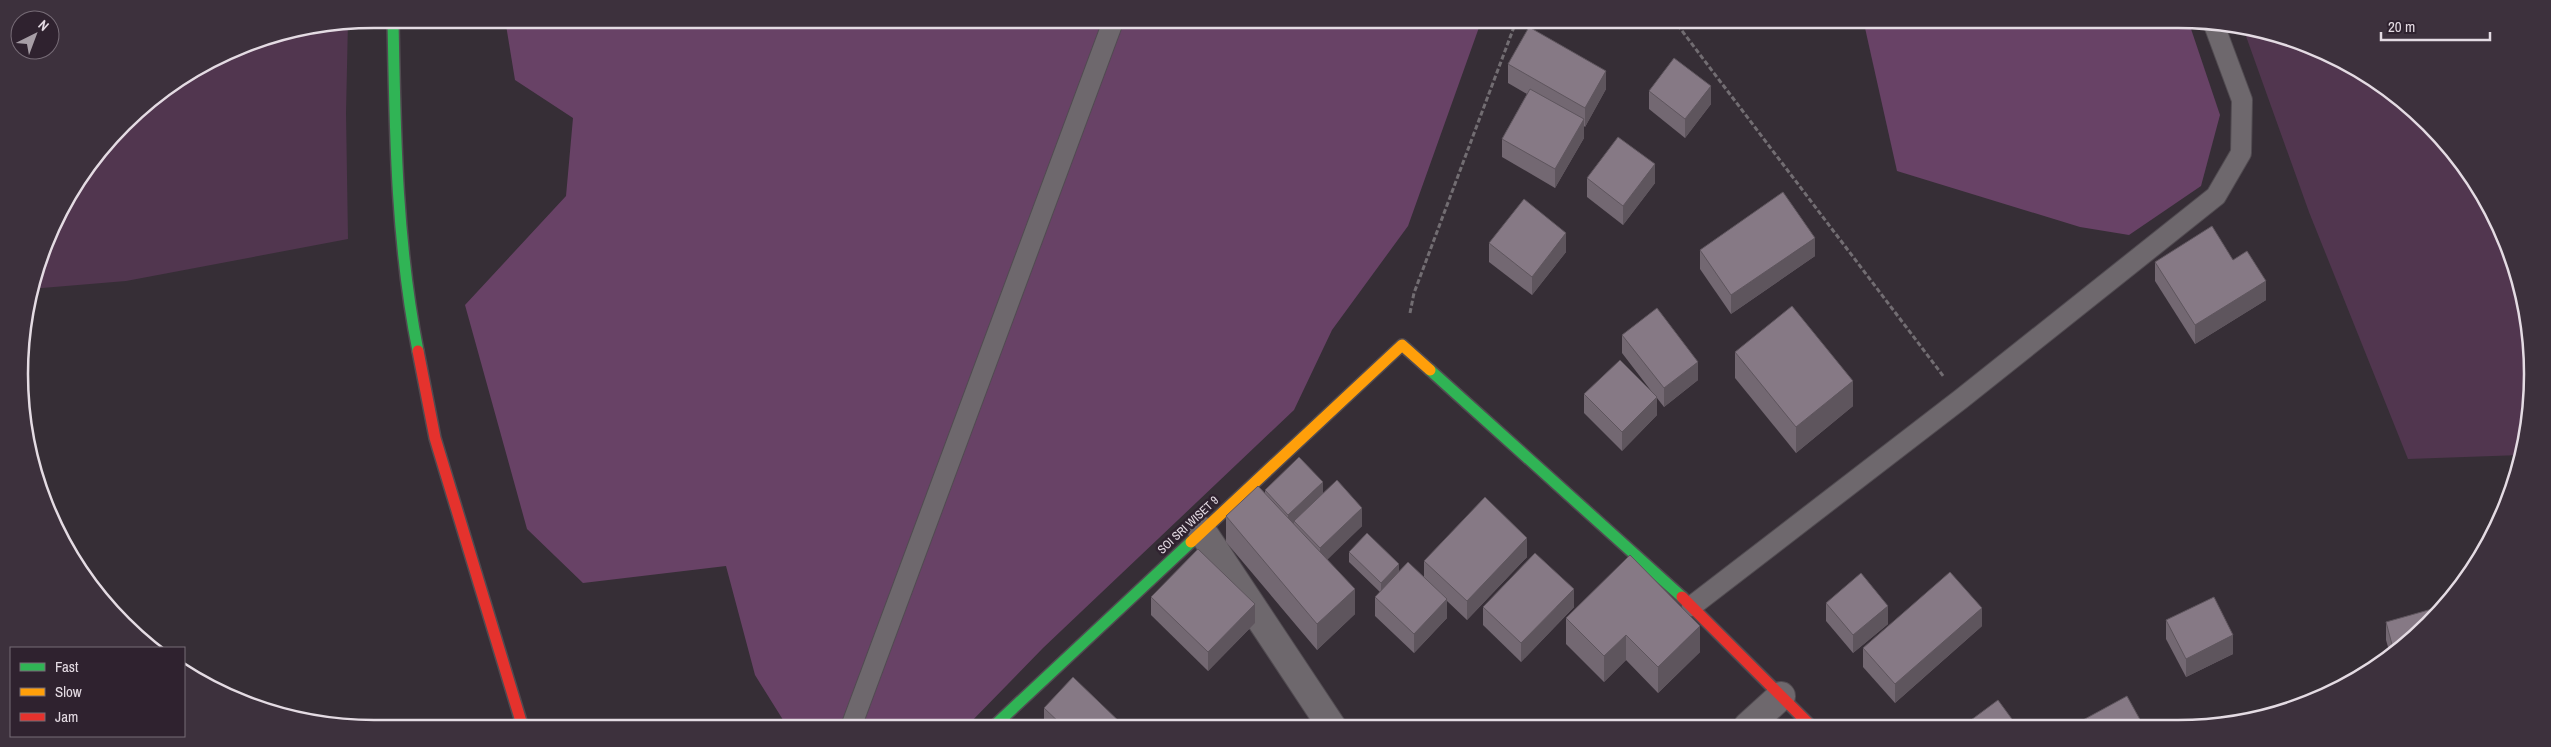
<svg xmlns="http://www.w3.org/2000/svg" width="2551" height="747" font-family="'Archivo Narrow',sans-serif">
  <rect width="100%" height="100%" fill="#362e36"/>
  <g fill="#51364f">
    <path d="M348 21 346 113 348 239 126 281 30 289 55 216 92 157 139 107 238 46 305 26Z"/>
    <path d="M2242 25 2313 46 2374 78 2428 122 2472 176 2505 237 2525 304 2532 373 2525 442 2521 455 2408 459 2309 212Z"/>
  </g>
  <g fill="#684266">
    <path d="M505 19H1482L1408 226 1332 330 1294 410 1043 648 966 727 804 728 785 723 755 675 726 566 583 583 527 529 465 305 566 196 573 118 515 80Z"/>
    <path d="M1863 19 2188 20 2220 115 2201 186 2129 235 2080 227 1897 171Z"/>
  </g>
  <g fill="none" stroke-linecap="round" stroke-linejoin="round">
    <defs>
      <g id="lane">
        <path d="M1692 606 1961 399 2216 196 2241 153 2242 100 2213 22"/>
        <path d="M851 727 1114 19"/>
      </g>
      <g id="street">
        <path d="M1202 531 1332 727"/>
        <path d="M1748 726 1781 696"/>
      </g>
      <g id="fast">
        <path d="M393 19C395 130 396 241 418 351"/>
        <path d="M1430 370 1682 597"/>
        <path d="M993 727 1191 542"/>
      </g>
      <path id="slow" d="M1191 542 1402 345 1430 370"/>
      <g id="jam">
        <path d="M418 351 435 438 523 728"/>
        <path d="M1682 597 1811 726"/>
      </g>
    </defs>
    <use href="#lane" stroke="#514b51" stroke-width="22"/>
    <use href="#street" stroke="#514b51" stroke-width="30"/>
    <use href="#fast" stroke="#514b51" stroke-width="14"/>
    <use href="#slow" stroke="#514b51" stroke-width="14"/>
    <use href="#jam" stroke="#514b51" stroke-width="14"/>
    <g stroke="#726d72" stroke-width="3" stroke-dasharray="5 2.5" stroke-linecap="butt">
      <path d="M1673 19 1944 377"/>
      <path d="M1410 313 1414 293 1517 19"/>
    </g>
    <use href="#lane" stroke="#6e686d" stroke-width="20"/>
    <use href="#street" stroke="#6e686d" stroke-width="28"/>
    <use href="#fast" stroke="#30b455" stroke-width="11"/>
    <use href="#slow" stroke="#ff9f0a" stroke-width="11"/>
    <use href="#jam" stroke="#e5322d" stroke-width="11"/>
  </g>
  <g fill="#736872">
    <path d="M1508 64 1606 89 1585 127 1584 126V138L1555 188 1502 157V139L1527 94 1508 83Z"/>
    <path d="M1649 91 1711 104 1685 138 1649 109Z"/>
    <path d="M1587 178 1655 183 1623 225 1587 197Z"/>
    <path d="M1489 243 1566 252 1532 295 1489 262Z"/>
    <path d="M1700 250 1815 256 1731 314 1700 269Z"/>
    <path d="M2233 260 2266 300 2195 344 2155 281V262Z"/>
    <path d="M1622 335 1698 380 1664 407 1657 398V415L1622 451 1584 413V394L1652 392 1622 353Z"/>
    <path d="M1735 352 1853 406 1796 453 1735 378Z"/>
    <path d="M1265 490 1323 493 1362 526 1327 559 1355 614 1317 650 1226 542V516L1265 493Z"/>
    <path d="M1349 552 1399 572 1424 578V561L1527 557 1467 620 1447 601V618L1414 653 1375 616V597L1380 592 1349 562Z"/>
    <path d="M1151 597 1255 623 1208 671 1151 615Z"/>
    <path d="M1826 603 1888 624 1853 653 1826 621Z"/>
    <path d="M1483 607H1574L1521 662 1483 625Z"/>
    <path d="M1566 618 1700 652 1658 693 1626 660 1604 682 1566 644Z"/>
    <path d="M2166 620 2233 654 2186 677 2166 639Z"/>
    <path d="M2386 622 2412 640 2390 654 2386 640Z"/>
    <path d="M1982 626 1895 703 1863 667V648Z"/>
    <path d="M1044 708 1125 727H1045L1044 726Z"/>
  </g>
  <g fill="#5e555d">
    <path d="M1606 71V89L1585 127V108Z"/>
    <path d="M1711 86V104L1685 138V119Z"/>
    <path d="M1584 119V138L1555 188V169Z"/>
    <path d="M1655 164V183L1623 225V206Z"/>
    <path d="M1566 233V252L1532 295V277Z"/>
    <path d="M1815 238V256L1731 314V295Z"/>
    <path d="M2266 281V300L2195 344V325Z"/>
    <path d="M1698 362V380L1664 407V388Z"/>
    <path d="M1853 381V406L1796 453V427Z"/>
    <path d="M1657 397V415L1622 451V432Z"/>
    <path d="M1323 482V501L1294 521V528L1288 533V515Z"/>
    <path d="M1362 508V526L1320 567V548Z"/>
    <path d="M1527 538V557L1467 620V601Z"/>
    <path d="M1399 564V574L1381 592V583Z"/>
    <path d="M1355 589V614L1317 650V624Z"/>
    <path d="M1574 589V607L1521 662V643Z"/>
    <path d="M1447 599V618L1414 653V634Z"/>
    <path d="M1255 604V623L1208 671V652Z"/>
    <path d="M1888 606V624L1853 653V635Z"/>
    <path d="M1982 608V626L1895 703V684Z"/>
    <path d="M1700 626V652L1658 693V667Z"/>
    <path d="M1626 635V660L1604 682V656Z"/>
    <path d="M2233 635V654L2186 677V659Z"/>
  </g>
  <g fill="#867985" stroke="#5e555d">
    <path d="M1529 27 1606 71 1585 108 1508 64Z"/>
    <path d="M1674 58 1711 86 1685 119 1649 91Z"/>
    <path d="M1530 89 1584 119 1555 169 1502 139Z"/>
    <path d="M1618 137 1655 164 1623 206 1587 178Z"/>
    <path d="M1783 192 1815 238 1731 295 1700 250Z"/>
    <path d="M1524 199 1566 233 1532 277 1489 243Z"/>
    <path d="M2212 226 2233 260 2247 251 2266 281 2195 325 2155 262Z"/>
    <path d="M1792 306 1853 381 1796 427 1735 352Z"/>
    <path d="M1657 308 1698 362 1664 388 1622 335Z"/>
    <path d="M1620 360 1657 397 1622 432 1584 394Z"/>
    <path d="M1299 457 1323 482 1288 515 1265 490Z"/>
    <path d="M1337 480 1362 508 1320 548 1294 521Z"/>
    <path d="M1258 486 1355 589 1317 624 1226 516Z"/>
    <path d="M1485 497 1527 538 1467 601 1424 561Z"/>
    <path d="M1367 533 1399 564 1381 583 1349 552Z"/>
    <path d="M1198 549 1255 604 1208 652 1151 597Z"/>
    <path d="M1535 553 1574 589 1521 643 1483 607Z"/>
    <path d="M1630 555 1700 626 1658 667 1626 635 1604 656 1566 618Z"/>
    <path d="M1408 562 1447 599 1414 634 1375 597Z"/>
    <path d="M1950 572 1982 608 1895 684 1863 648Z"/>
    <path d="M1861 573 1888 606 1853 635 1826 603Z"/>
    <path d="M2214 597 2233 635 2186 659 2166 620Z"/>
    <path d="M2439 607 2412 640 2394 652 2386 622Z"/>
    <path d="M1073 677 1125 727H1064L1044 708Z"/>
    <path d="M2127 696 2143 725 2072 726Z"/>
    <path d="M1998 700 2017 726H1963Z"/>
    <path d="M1781 721 1786 726H1777Z"/>
    <path d="M2171 723 2173 725H2166Z"/>
  </g>
  <g text-anchor="middle" stroke-width="5" stroke-linejoin="round" paint-order="stroke">
    <g font-size="12" fill="#e4dbe3" stroke="#2f222f">
      <text transform="translate(1188 525) rotate(-43)" y="4">SOI SRI WISET 9</text>
    </g>
  </g>
  <path d="M0 0H2551V747H0ZM374 28H2178A346 346 0 0 1 2524 374V374A346 346 0 0 1 2178 720H374A346 346 0 0 1 28 374V374A346 346 0 0 1 374 28Z" fill="#3d313d" fill-rule="evenodd"/>
  <path fill="none" stroke="#e4dbe3" stroke-width="2.5" d="M374 28H2178A346 346 0 0 1 2524 374V374A346 346 0 0 1 2178 720H374A346 346 0 0 1 28 374V374A346 346 0 0 1 374 28Z"/>
  <rect x="10" y="647" width="175" height="90" fill="#2f222f" stroke="#776c77"/>
  <rect x="20" y="663" width="25" height="8" fill="#30b455" stroke="#776c77"/>
  <text x="55" y="672" font-size="15" fill="#e4dbe3">Fast</text>
  <rect x="20" y="688" width="25" height="8" fill="#ff9f0a" stroke="#776c77"/>
  <text x="55" y="697" font-size="15" fill="#e4dbe3">Slow</text>
  <rect x="20" y="713" width="25" height="8" fill="#e5322d" stroke="#776c77"/>
  <text x="55" y="722" font-size="15" fill="#e4dbe3">Jam</text>
  <g transform="translate(35 35) rotate(42)"><circle r="24" fill="#2f222f" stroke="#776c77"/>
  <path d="M0-4L9 19L0 12L-9 19Z" fill="#a79ea6"/>
  <text y="-8" font-size="14" font-weight="bold" text-anchor="middle" fill="#e4dbe3">N</text>
  </g>
  <path d="M2381 32v8h109v-8" fill="none" stroke="#e4dbe3" stroke-width="2.5"/>
  <text x="2388" y="32" font-size="15" fill="#e4dbe3" stroke="#2f222f" stroke-width="4" paint-order="stroke">20 m</text>
</svg>
